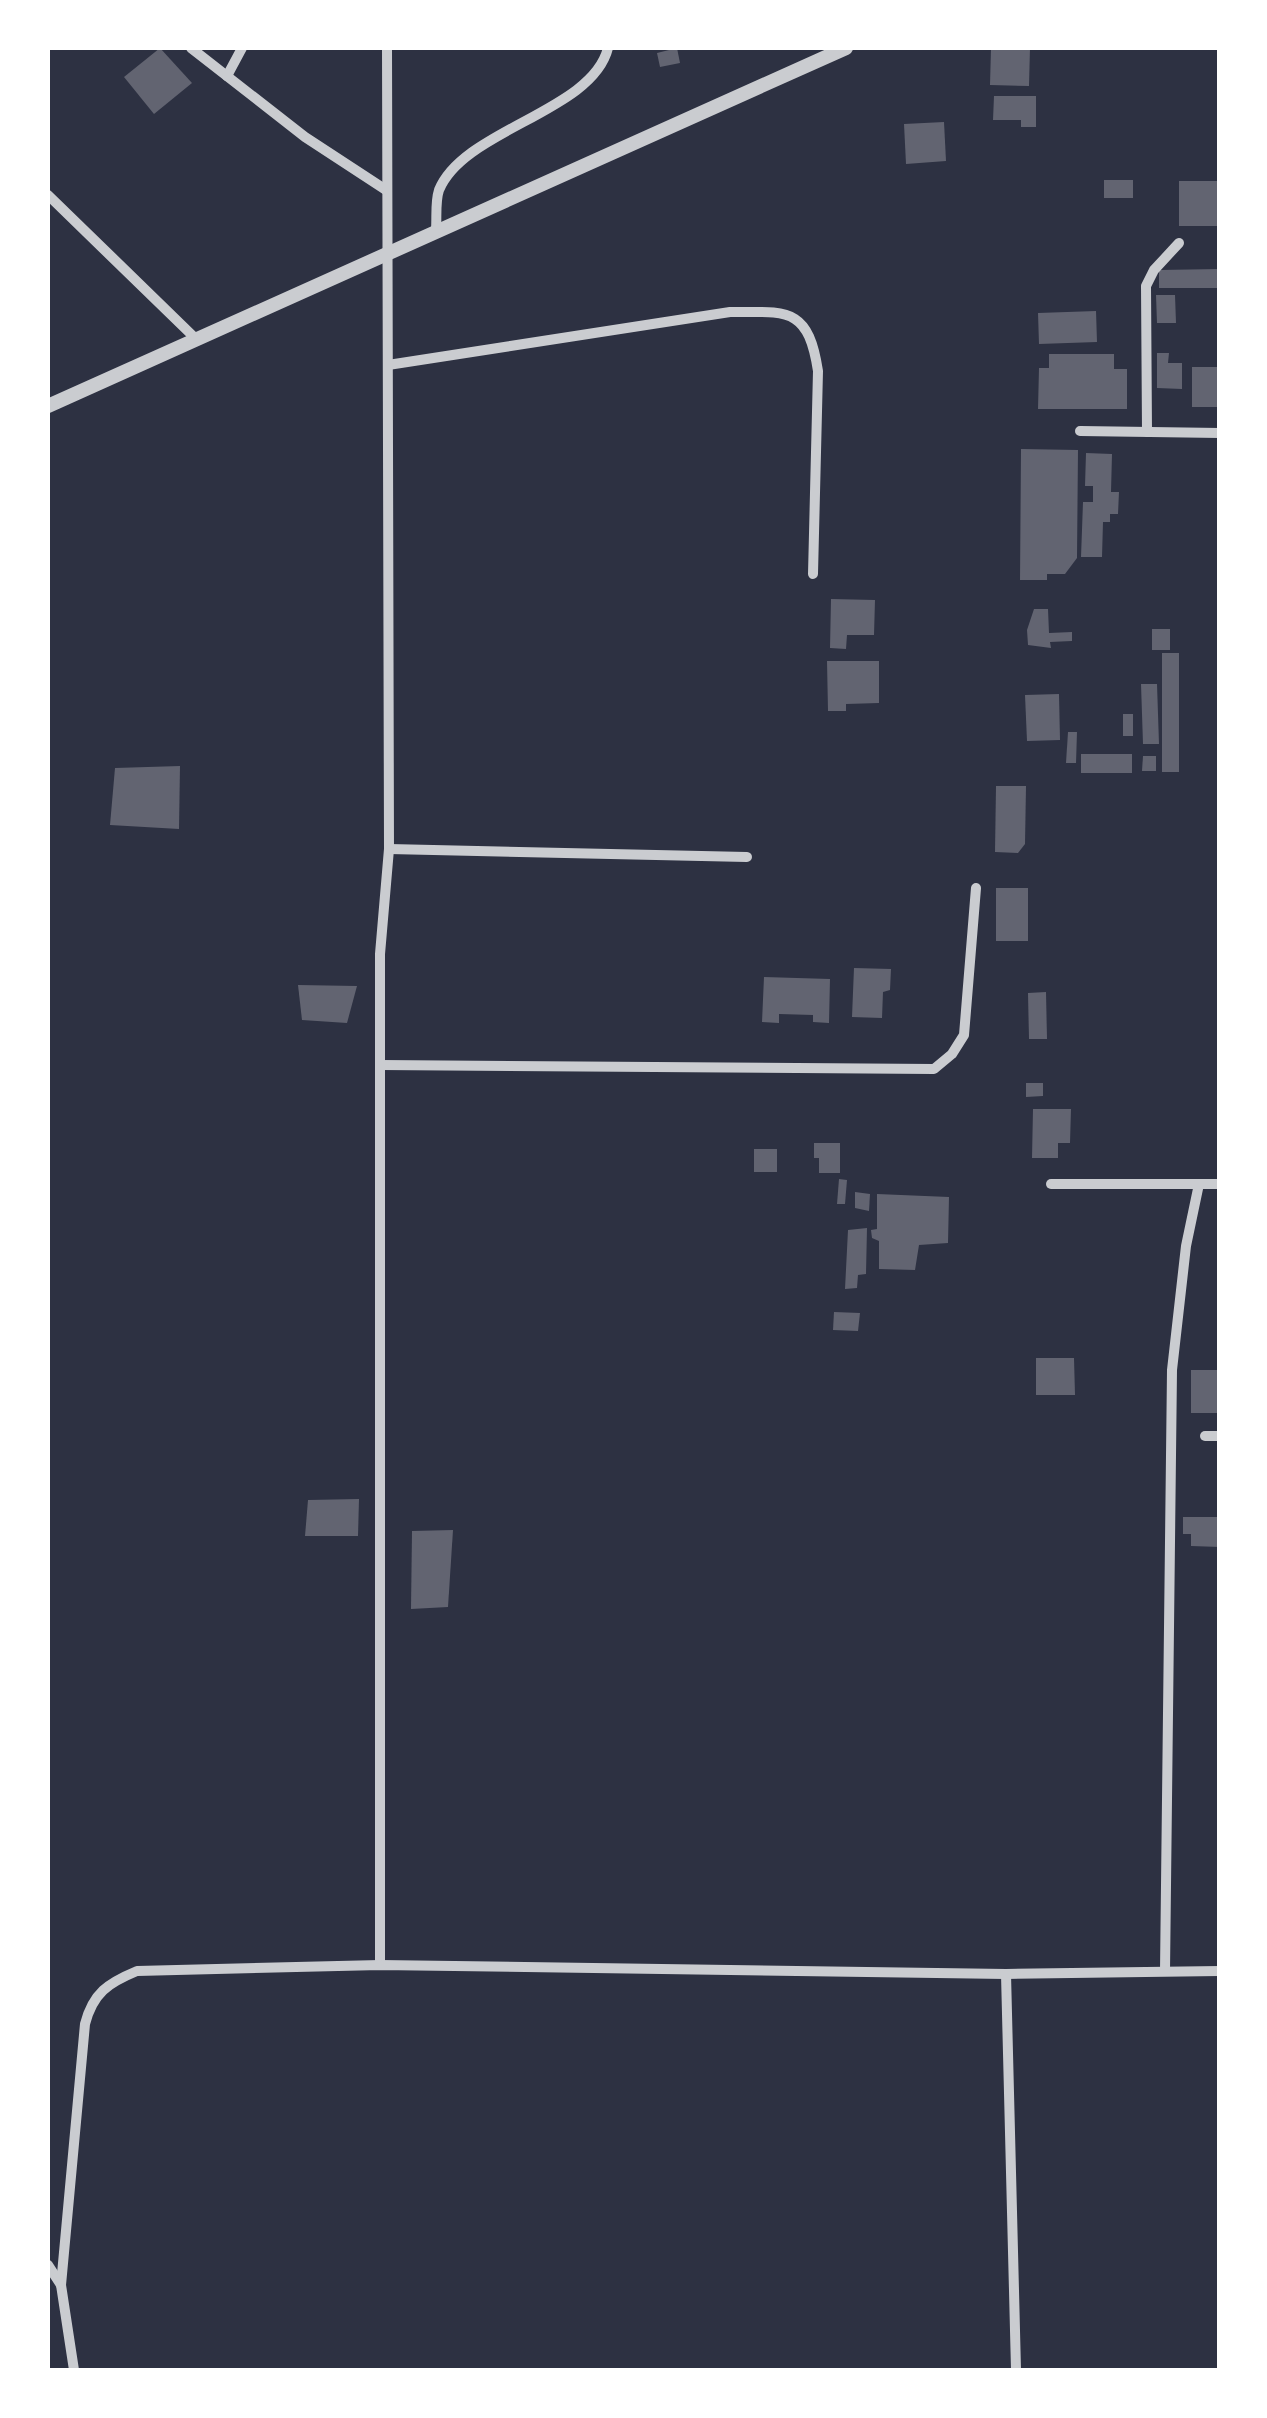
<svg xmlns="http://www.w3.org/2000/svg" width="1267" height="2418" font-family="'Crimson Pro',serif">
  <rect width="100%" height="100%" fill="#2d3142"/>
  <g fill="#626471">
    <path d="M160 48 192 83 154 114 124 77Z"/>
    <path d="M677 48 680 63 660 67 657 53Z"/>
    <path d="M991 48H1030L1029 86 990 85Z"/>
    <path d="M994 96H1036V127H1021V120H993Z"/>
    <path d="M944 122 946 161 906 164 904 124Z"/>
    <rect x="1104" y="180" width="29" height="18"/>
    <rect x="1179" y="181" width="41" height="45"/>
    <path d="M1220 269V288H1159V270Z"/>
    <path d="M1156 295H1175L1176 323H1157Z"/>
    <path d="M1096 311 1097 342 1039 344 1038 313Z"/>
    <path d="M1157 353H1169L1168 363H1182V389L1157 388Z"/>
    <path d="M1049 354H1114V369H1127V409H1038L1039 368H1049Z"/>
    <rect x="1192" y="367" width="28" height="40"/>
    <path d="M1021 449 1078 450 1077 558 1065 574H1047V580H1020Z"/>
    <path d="M1086 453 1112 454 1111 492H1119L1118 514H1110V522H1103L1102 557H1081L1083 502H1093V486H1085Z"/>
    <path d="M831 599 875 600 874 635H847L846 649 830 648Z"/>
    <path d="M1034 609H1048L1049 633 1072 632V641L1050 642 1051 648 1028 645 1027 630Z"/>
    <rect x="1152" y="629" width="18" height="21"/>
    <rect x="1162" y="653" width="17" height="119"/>
    <path d="M827 661H879V703L846 704V711H828Z"/>
    <path d="M1141 684H1157L1159 744H1143Z"/>
    <path d="M1059 694 1060 740 1027 741 1025 695Z"/>
    <rect x="1123" y="714" width="10" height="22"/>
    <path d="M1068 732H1077L1076 763H1066Z"/>
    <rect x="1081" y="754" width="51" height="19"/>
    <path d="M1143 756H1156V771H1142Z"/>
    <path d="M180 766 179 829 110 825 115 768Z"/>
    <path d="M996 786H1026L1025 844 1018 853 995 852Z"/>
    <rect x="996" y="888" width="32" height="53"/>
    <path d="M854 968 891 969 890 990 883 992 882 1018 852 1017Z"/>
    <path d="M764 977 830 979 829 1023 813 1022V1015L779 1014V1023L762 1022Z"/>
    <path d="M298 985 357 986 347 1023 302 1020Z"/>
    <path d="M1046 992 1047 1039H1029L1028 993Z"/>
    <path d="M1026 1083H1043V1096L1026 1097Z"/>
    <path d="M1033 1109H1071L1070 1143H1058V1158H1032Z"/>
    <path d="M814 1143H840V1173H819V1158H814Z"/>
    <rect x="754" y="1149" width="23" height="23"/>
    <path d="M839 1179 847 1180 845 1204H837Z"/>
    <path d="M855 1192 870 1194 869 1211 855 1208Z"/>
    <path d="M877 1194 949 1197 948 1243 919 1245 915 1270 879 1269V1241L872 1238 871 1230 877 1229Z"/>
    <path d="M867 1228 866 1274 858 1275 857 1288 845 1289 848 1230Z"/>
    <path d="M834 1312 860 1313 858 1331 833 1330Z"/>
    <path d="M1036 1358H1074L1075 1395H1036Z"/>
    <rect x="1191" y="1370" width="29" height="43"/>
    <path d="M359 1499 358 1536H305L308 1500Z"/>
    <path d="M1183 1517H1220V1547L1191 1546V1534H1183Z"/>
    <path d="M453 1530 448 1607 411 1609 412 1531Z"/>
  </g>
  <g fill="none" stroke-linecap="round" stroke-linejoin="round">
    <g stroke="#caccd0" stroke-width="10">
      <path d="M191 48 305 137 386 190"/>
      <path d="M227 76 242 48"/>
      <path d="M48 195 195 338"/>
      <path d="M436 229C437 217 435 202 439 190 464 129 592 112 608 48"/>
      <path d="M388 365 730 312C787 312 808 306 818 371L813 574"/>
      <path d="M1080 431 1220 433"/>
      <path d="M1147 432 1146 286 1154 270 1179 243"/>
      <path d="M389 849 747 857"/>
      <path d="M380 1065 934 1069 952 1054 964 1035 976 888"/>
      <path d="M1051 1184H1220"/>
      <path d="M1205 1436H1220"/>
      <path d="M380 1965V954L389 849 387 48"/>
      <path d="M1165 1971 1172 1370 1186 1246 1199 1184"/>
      <path d="M1006 1974 1016 2370"/>
      <path d="M48 2265 61 2285 74 2370"/>
      <path d="M61 2285 85 2024C93 1993 108 1983 137 1971L380 1965 1006 1974 1220 1971"/>
    </g>
    <path stroke="#caccd0" stroke-width="14" d="M48 406 846 48"/>
  </g>
  <rect width="1267" height="2418" fill="none" stroke="#ffffff" stroke-width="100"/>
</svg>
